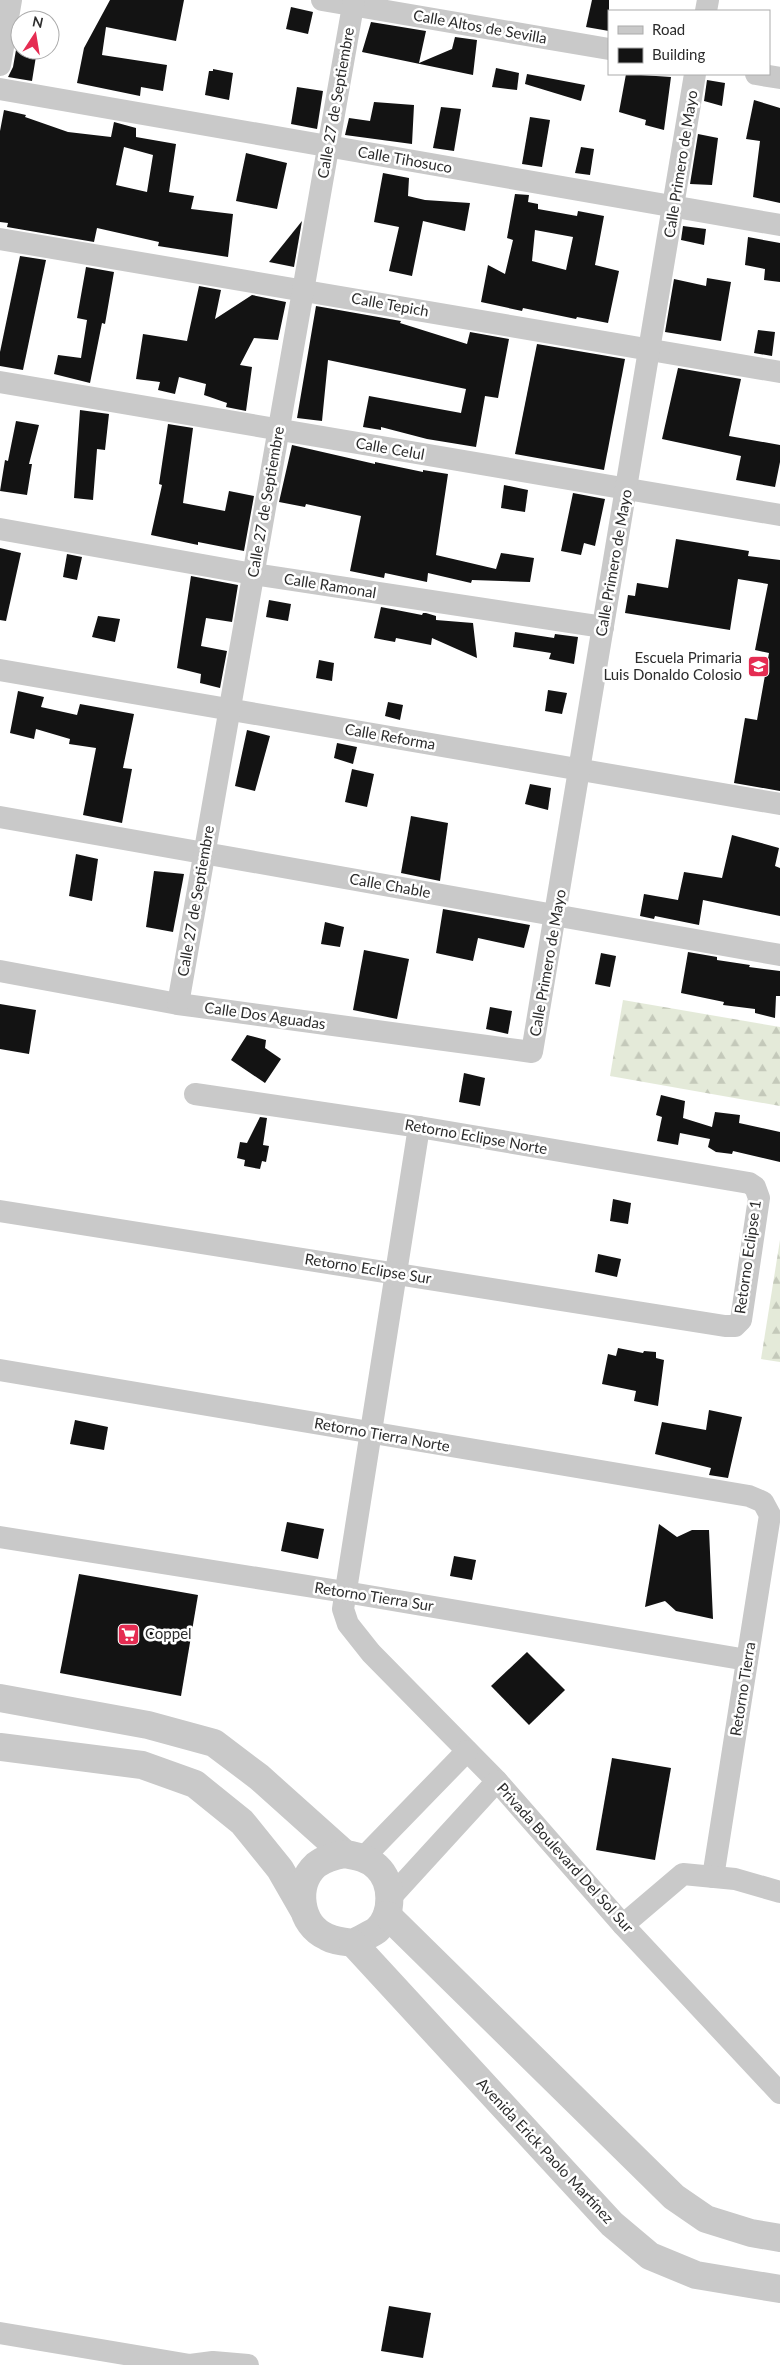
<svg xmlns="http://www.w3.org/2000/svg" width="780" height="2365" font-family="Lato,sans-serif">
  <defs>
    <pattern id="forest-firs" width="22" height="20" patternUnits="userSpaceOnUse" patternTransform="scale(1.25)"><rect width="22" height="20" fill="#e4ead9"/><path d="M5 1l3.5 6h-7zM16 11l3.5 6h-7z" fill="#c4c9ba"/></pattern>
  </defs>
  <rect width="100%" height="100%" fill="#fff"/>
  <g fill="url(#forest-firs)">
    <path d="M623 1000 780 1027V1106L610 1076Z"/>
    <path d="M780 1240V1362L761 1359Z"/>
  </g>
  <g fill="#131313" fill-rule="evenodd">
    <path d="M110 0H184L176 41 106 27 102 55 167 65 163 91 141 87 140 96 77 83 84 48Z"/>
    <path d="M592 0H609V31L586 27Z"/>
    <path d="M291 7 313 12 308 34 286 29Z"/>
    <path d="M371 22 426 31 419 63 452 49 455 37 477 40 473 75 362 52Z"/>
    <path d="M16 50H37L32 81 8 77 13 67Z"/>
    <path d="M496 68 519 73 517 90 492 87Z"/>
    <path d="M213 69 233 73 229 100 205 95 209 71H213Z"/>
    <path d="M527 74 585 85 581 101 525 84Z"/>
    <path d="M626 74 671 77 664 130 645 125 646 120 619 112Z"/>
    <path d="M707 80 725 83 722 106 704 101Z"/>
    <path d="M297 87 323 91 317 129 291 124Z"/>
    <path d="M754 100 780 108V203L753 197 760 141 746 139Z"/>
    <path d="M374 102 414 105 412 144 345 135 349 118 370 121Z"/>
    <path d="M441 107 461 109 454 151 433 148Z"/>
    <path d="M4 110 26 115 25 117 68 132 111 137 114 122 136 128V137L176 144 169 192 194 196 191 209 233 214 228 257 158 246 159 242 97 228 94 242 7 227 8 223 0 222V131ZM124 147 153 155 147 192 116 185Z"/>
    <path d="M530 117 550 120 542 167 522 164Z"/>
    <path d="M698 134 718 138 712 185 690 184Z"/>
    <path d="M581 147 594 149 590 175 575 173Z"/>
    <path d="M246 153 287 163 277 209 236 201Z"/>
    <path d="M383 173 409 178 408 196 425 200 470 203 465 231 423 221 412 276 389 271 399 227 374 222Z"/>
    <path d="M515 194 529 195 528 202 538 204V209L577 216 578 211 604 216 595 265 619 271 608 323 577 317 576 319 523 308 522 311 481 302 488 265 505 274 513 240 507 238ZM535 230 573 237 566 270 532 261Z"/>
    <path d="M302 221 294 267 269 262Z"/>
    <path d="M683 226 706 229 704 245 681 240Z"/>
    <path d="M748 237 780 243V282L764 280 765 269 745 265Z"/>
    <path d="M20 256 46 260 23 370 0 366V352Z"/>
    <path d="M86 267 114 272 105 324 102 323 90 383 54 374 58 355 81 358 87 320 77 318Z"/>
    <path d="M707 278 731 282 721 341 665 332 674 279 706 286Z"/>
    <path d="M199 286 221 290 215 319 252 295 286 302 278 340 254 338 240 365 252 367 246 411 226 407 227 403 204 395 206 384 179 377 175 394 158 390 160 382 136 379 143 334 187 341Z"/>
    <path d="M316 306 401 321 400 323 467 344 470 332 509 339 498 398 485 396 476 447 427 439 381 427V430L363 427 369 396 461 413 466 389 328 360 322 421 297 418Z"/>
    <path d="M758 330 775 332 772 356 754 353Z"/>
    <path d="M537 344 625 359 604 470 515 454Z"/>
    <path d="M678 368 741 379 729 436 780 445V462L775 487 736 480 741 456 662 439Z"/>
    <path d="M80 410 109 414 105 450 97 449 93 500 74 498Z"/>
    <path d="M16 421 39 425 29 464H32L27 495 0 491 5 460 8 461Z"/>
    <path d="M168 424 193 428 183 503 225 511 229 491 254 496 244 551 198 542V545L151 535 162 485 159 484Z"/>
    <path d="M292 445 375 464V462L423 472V470L448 474 436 555 496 569 501 553 534 558 530 582 472 580 471 583 428 573 427 582 385 573 384 578 350 571 361 516 306 504 305 507 279 502Z"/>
    <path d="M504 485 528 490 525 512 501 508Z"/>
    <path d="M573 493 605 499 595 546 584 543 581 555 561 551Z"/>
    <path d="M676 539 749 551 748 556 780 560V791L734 783 745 718 757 720 769 653 755 650 768 584 738 579 730 630 625 613 628 595 635 596 637 583 668 588Z"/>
    <path d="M0 548 21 553 6 621 0 620Z"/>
    <path d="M67 554 82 557 77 580 63 577Z"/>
    <path d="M191 576 238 585 232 622 206 618 201 646 227 651 220 688 200 683 201 674 177 668Z"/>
    <path d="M269 600 291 604 288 621 266 617Z"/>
    <path d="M381 607 422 615 423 613H426L436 616V620L473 623 477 658 432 638 431 645 396 638 395 642 374 638Z"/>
    <path d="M98 616 120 619 115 642 92 637Z"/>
    <path d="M515 632 554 638 555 634 578 637 574 664 549 659 551 653 513 647Z"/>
    <path d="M319 660 334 663 332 681 316 678Z"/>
    <path d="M548 690 567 693 562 714 545 711Z"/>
    <path d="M18 691 44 697 41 707 77 715 80 704 134 714 123 768 132 769 122 823 83 815 96 748 69 744 70 739 36 729 34 739 10 733Z"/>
    <path d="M388 702 403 705 400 720 385 716Z"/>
    <path d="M247 730 270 736 255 791 235 786Z"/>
    <path d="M337 743 357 747 353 764 334 758Z"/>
    <path d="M352 769 374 774 367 807 345 802Z"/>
    <path d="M530 784 551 788 548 810 525 804Z"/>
    <path d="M411 816 448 823 440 881 401 873Z"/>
    <path d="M732 835 779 848 775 866 780 868V916L703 900 699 925 655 916 654 919 640 916 644 894 678 900 684 872 722 878Z"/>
    <path d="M76 854 98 859 92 901 69 896Z"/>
    <path d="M154 871 184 874 173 932 146 927Z"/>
    <path d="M443 909 530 925 524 948 478 938 473 961 436 953Z"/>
    <path d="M325 922 344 927 340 947 321 944Z"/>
    <path d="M364 950 409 959 397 1019 353 1010Z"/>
    <path d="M688 952 717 957V960L750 965 749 967 780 971V996H776L775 1018 755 1013V1009L723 1005 724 1002 681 993Z"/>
    <path d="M601 953 616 956 610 987 595 984Z"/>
    <path d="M0 1004 36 1010 29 1054 0 1049Z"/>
    <path d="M490 1007 512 1011 508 1034 486 1029Z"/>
    <path d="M247 1035 266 1040 265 1048 281 1059 265 1083 231 1060Z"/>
    <path d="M464 1073 485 1078 480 1106 459 1102Z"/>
    <path d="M661 1095 685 1101 683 1118 712 1127 715 1112 740 1115 739 1123 780 1132V1162L733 1151 732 1154 716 1152 708 1147 710 1139 680 1133 678 1145 657 1141 662 1117 656 1115Z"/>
    <path d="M260 1117 267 1118 263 1145 269 1146 266 1162 262 1161 260 1169 244 1166 245 1160 237 1158 240 1142 247 1143Z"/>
    <path d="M613 1199 631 1203 628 1224 610 1221Z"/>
    <path d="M598 1254 621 1259 617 1277 595 1272Z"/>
    <path d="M618 1348 643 1353 644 1351 656 1352V1358L664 1360 658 1406 634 1401 636 1391 602 1384 608 1354 616 1356Z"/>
    <path d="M709 1410 742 1417 728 1478 709 1475 711 1468 655 1454 662 1422 706 1430Z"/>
    <path d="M75 1420 108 1427 104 1450 70 1444Z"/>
    <path d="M287 1522 324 1529 318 1559 281 1551Z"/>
    <path d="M659 1524 677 1537 692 1530H709L713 1619 676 1611 665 1601 645 1607Z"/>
    <path d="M454 1556 476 1560 472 1580 450 1576Z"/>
    <path d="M79 1574 198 1595 181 1696 60 1673Z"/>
    <path d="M527 1652 565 1690 529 1725 491 1686Z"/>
    <path d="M612 1758 671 1768 655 1860 596 1850Z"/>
    <path d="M389 2306 431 2313 423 2358 381 2351Z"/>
  </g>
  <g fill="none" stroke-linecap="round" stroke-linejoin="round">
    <g stroke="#c9c9c9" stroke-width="22">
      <path d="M322 0 609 49"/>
      <path d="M706 11 708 0"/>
      <path d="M0 65 11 0"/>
      <path d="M756 74 780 78"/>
      <path d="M0 89 780 225"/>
      <path d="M0 239 780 372"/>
      <path d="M0 382 780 515"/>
      <path d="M0 529 253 574 603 627"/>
      <path d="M0 670 780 804"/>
      <path d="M0 817 780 955"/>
      <path d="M0 971 178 1004 532 1052 695 74"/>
      <path d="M178 1004 354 0"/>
      <path d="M419 1127 343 1609 348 1624 371 1653 497 1781 623 1925 780 2093"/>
      <path d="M0 1211 725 1326H735L741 1320 759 1198 755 1187 749 1183 419 1127 195 1094"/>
      <path d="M0 1370 749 1496 763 1502 770 1515 713 1877"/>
      <path d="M0 1537 345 1592 747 1660"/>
      <path d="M363 1858 467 1751"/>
      <path d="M390 1898 497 1781"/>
      <path d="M623 1925 683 1874 735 1879 780 1892"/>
      <path d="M0 2333 190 2365"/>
      <path d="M190 2365 213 2362 248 2365"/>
    </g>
    <g stroke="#c9c9c9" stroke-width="28">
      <path d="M0 1698 148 1725 214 1743 259 1777 345 1854"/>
      <path d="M0 1747 142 1765 195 1784 242 1822 280 1869 303 1909"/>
      <path d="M345 1854C356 1856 368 1858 377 1867 393 1882 394 1914 377 1930 370 1935 360 1939 353 1943 345 1942 334 1941 327 1937 299 1925 294 1885 316 1865 325 1858 334 1856 345 1854Z"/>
      <path d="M387 1915 674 2197 706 2219 751 2233 780 2238"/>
      <path d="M353 1943 612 2224 650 2256 696 2275 780 2289"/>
    </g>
  </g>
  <defs>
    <symbol id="school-square" viewBox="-11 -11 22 22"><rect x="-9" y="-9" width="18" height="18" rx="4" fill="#e52c52" stroke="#fff"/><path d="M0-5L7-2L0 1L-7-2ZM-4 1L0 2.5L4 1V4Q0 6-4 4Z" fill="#fff"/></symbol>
    <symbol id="supermarket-square" viewBox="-11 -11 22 22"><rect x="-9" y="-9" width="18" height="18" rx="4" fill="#e52c52" stroke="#fff"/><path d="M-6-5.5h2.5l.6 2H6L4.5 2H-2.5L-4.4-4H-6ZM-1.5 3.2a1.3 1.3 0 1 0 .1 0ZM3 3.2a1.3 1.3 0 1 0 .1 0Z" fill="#fff"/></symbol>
  </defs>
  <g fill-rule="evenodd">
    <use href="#school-square" x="746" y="654" width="25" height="25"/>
    <use href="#supermarket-square" x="116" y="1622" width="25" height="25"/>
  </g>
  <g text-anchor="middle" stroke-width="5" stroke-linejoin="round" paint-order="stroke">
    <g font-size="15" fill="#2c2c2c" stroke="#fff">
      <text transform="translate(480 27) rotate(10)" y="5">Calle Altos de Sevilla</text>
      <text transform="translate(336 103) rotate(-80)" y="5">Calle 27 de Septiembre</text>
      <text transform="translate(405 160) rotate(10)" y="5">Calle Tihosuco</text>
      <text transform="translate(681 164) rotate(-81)" y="5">Calle Primero de Mayo</text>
      <text transform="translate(390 305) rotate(10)" y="5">Calle Tepich</text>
      <text transform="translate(390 449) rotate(10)" y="5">Calle Celul</text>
      <text transform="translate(266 502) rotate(-80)" y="5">Calle 27 de Septiembre</text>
      <text transform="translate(614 563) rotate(-80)" y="5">Calle Primero de Mayo</text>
      <text transform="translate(330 586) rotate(9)" y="5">Calle Ramonal</text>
      <text transform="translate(390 737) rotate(10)" y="5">Calle Reforma</text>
      <text transform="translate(390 886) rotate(10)" y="5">Calle Chable</text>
      <text transform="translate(196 901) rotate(-80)" y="5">Calle 27 de Septiembre</text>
      <text transform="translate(548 963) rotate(-80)" y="5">Calle Primero de Mayo</text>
      <text transform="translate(265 1016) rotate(8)" y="5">Calle Dos Aguadas</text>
      <text transform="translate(476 1137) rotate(10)" y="5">Retorno Eclipse Norte</text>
      <text transform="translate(748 1257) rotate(-82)" y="5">Retorno Eclipse 1</text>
      <text transform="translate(368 1269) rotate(9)" y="5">Retorno Eclipse Sur</text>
      <text transform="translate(382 1435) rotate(10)" y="5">Retorno Tierra Norte</text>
      <text transform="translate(374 1597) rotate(9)" y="5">Retorno Tierra Sur</text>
      <text transform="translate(743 1689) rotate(-81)" y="5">Retorno Tierra</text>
      <text transform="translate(565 1858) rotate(48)" y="5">Privada Boulevard Del Sol Sur</text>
      <text transform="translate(545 2151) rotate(47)" y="5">Avenida Erick Paolo Martínez</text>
    </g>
    <g font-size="15" fill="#2c2c2c" stroke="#fff" text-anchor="end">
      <text x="742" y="663">Escuela Primaria<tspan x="742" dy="17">Luis Donaldo Colosio</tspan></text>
      <text x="145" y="1639" text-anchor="start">Coppel</text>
    </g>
  </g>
  <rect x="608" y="10" width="162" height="65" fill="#ffffff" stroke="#ababab"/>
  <rect x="618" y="26" width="25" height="8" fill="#c9c9c9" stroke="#ababab"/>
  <text x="652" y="35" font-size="15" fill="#2c2c2c">Road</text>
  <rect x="618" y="48" width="25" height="15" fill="#131313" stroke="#ababab"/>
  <text x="652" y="60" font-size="15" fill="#2c2c2c">Building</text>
  <g transform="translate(35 35) rotate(12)"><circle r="24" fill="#ffffff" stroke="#ababab"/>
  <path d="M0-4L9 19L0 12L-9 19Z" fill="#e52c52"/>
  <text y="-8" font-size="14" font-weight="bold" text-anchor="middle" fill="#2c2c2c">N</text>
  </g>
</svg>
